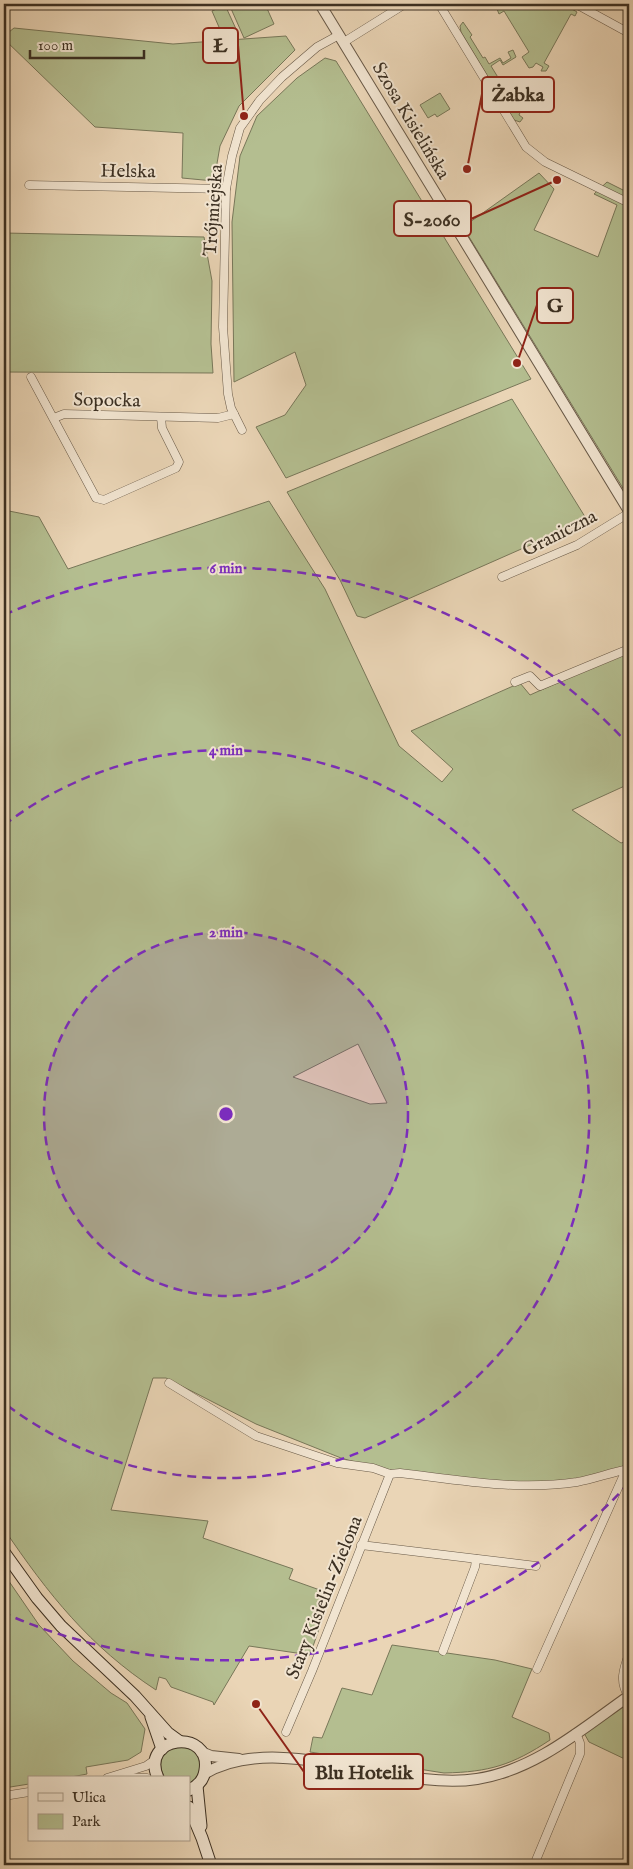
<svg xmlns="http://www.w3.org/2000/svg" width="633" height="1869" font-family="'IM FELL English',serif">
  <rect width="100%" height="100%" fill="#ead5b6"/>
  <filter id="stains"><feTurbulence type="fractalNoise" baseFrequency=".004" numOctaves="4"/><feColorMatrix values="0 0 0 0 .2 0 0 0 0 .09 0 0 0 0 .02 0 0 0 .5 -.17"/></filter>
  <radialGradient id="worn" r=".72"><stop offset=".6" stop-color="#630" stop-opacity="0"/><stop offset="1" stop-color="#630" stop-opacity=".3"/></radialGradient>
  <g fill="#b4be90" stroke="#787759" fill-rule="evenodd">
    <path d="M229 4H265L274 24 244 38Z"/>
    <path d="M505 4H563L577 12 575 16 571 14 544 63 549 66 546 71H541L543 67 536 63 533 67 529 68 522 57 529 52 504 11 499 14 497 9Z"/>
    <path d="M225 5 236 29 222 34 212 11Z"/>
    <path d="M463 22 472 35 470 37 483 58 485 57 489 64 500 58 503 63 511 58 508 52 513 50 516 57 503 65 500 60 491 66 499 79 497 81 501 88 503 87 508 99H510L517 109 516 105 529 97 530 103 525 101 519 115 523 118 520 122 514 120 461 32 460 26Z"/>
    <path d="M14 28 173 44 286 36 295 50 239 106 220 146 214 181 182 178 183 133 95 127 4 39V36Z"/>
    <path d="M325 58 336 61 531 379 286 478 256 427 285 415 306 385 295 352 234 382 232 222 240 156 257 116 297 78Z"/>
    <path d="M440 93 450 109 437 117 435 114 428 118 420 105Z"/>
    <path d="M539 173 554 189 534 230 598 257 617 205 594 194 607 182 629 193V498L463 227Z"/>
    <path d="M4 233 204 237 212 281 211 344 213 373 4 372Z"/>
    <path d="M512 399 587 520 365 618 357 616 340 580 287 492Z"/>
    <path d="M269 501 325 589 399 746 442 782 453 769 411 731 520 683 530 695 626 652 629 659V784L572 810 621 843 629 840V1469L547 1487 390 1472 341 1458 256 1424 166 1378H153L111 1510 208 1521 203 1538 293 1569 289 1579 331 1594 310 1655 249 1646 214 1705 213 1702 171 1687 166 1679 159 1677 156 1690C90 1647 48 1594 4 1529V510L39 517 68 569ZM358 1044 387 1103 370 1104 293 1077Z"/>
    <path d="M4 1574 39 1625 73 1661 111 1693 127 1703 145 1729 141 1752 128 1760 86 1767 87 1774 66 1778H29V1784L4 1788Z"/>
    <path d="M392 1645 495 1660 532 1669 512 1717 549 1733 550 1740C512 1765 490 1772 444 1773L310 1752 313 1737 322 1738 342 1688 372 1695Z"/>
    <path d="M629 1703V1761L589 1742 584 1733Z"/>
    <path d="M176 1745 194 1750C202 1763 204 1775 189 1784V1778H165C156 1762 162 1754 176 1745Z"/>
  </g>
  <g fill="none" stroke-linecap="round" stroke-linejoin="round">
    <defs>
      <g id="minor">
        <path d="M439 4 526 147 545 162 629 203"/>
        <path d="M576 4 629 33"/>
        <path d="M344 42 405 4"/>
        <path d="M29 185 226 189"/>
        <path d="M628 320 629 316"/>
        <path d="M31 377 96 498 104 500 176 468 179 462 162 428 161 417"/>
        <path d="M54 418 64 414 218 418 234 414"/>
        <path d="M242 430 231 408 228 394 223 327 226 189 232 156 240 128 260 100 282 77 317 47 339 35"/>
        <path d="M502 577 577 545 629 513"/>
        <path d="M515 682 530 676 540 686 629 649"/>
        <path d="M169 1383 256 1436 337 1463 373 1468 390 1474 400 1473C459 1480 517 1491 577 1482 594 1479 612 1472 629 1469"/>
        <path d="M361 1545 536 1566"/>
        <path d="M443 1651 475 1567 476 1559"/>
        <path d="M537 1669 626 1470"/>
        <path d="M629 1697C619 1682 623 1670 629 1654"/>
        <path d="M286 1732 312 1671 390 1474"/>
        <path d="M119 1777 147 1778"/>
        <path d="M107 1778 146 1766 156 1759"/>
        <path d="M4 1796 29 1792"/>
        <path d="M534 1865 580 1754V1743L576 1733"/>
      </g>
      <g id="tertiary">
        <path d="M320 4 629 511"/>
        <path d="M201 1752 211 1756 239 1759"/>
        <path d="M204 1774C277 1729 396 1792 477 1779 535 1770 582 1729 629 1696"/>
      </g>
      <g id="secondary">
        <path d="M4 1552 37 1598 61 1626 135 1696 168 1733 179 1741"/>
        <path d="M151 1717 162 1749"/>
        <path d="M158 1778C139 1735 212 1728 205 1770 204 1780 198 1786 189 1790"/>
        <path d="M197 1786 201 1826"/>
        <path d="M189 1807 202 1838 211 1865"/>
      </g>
    </defs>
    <use href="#minor" stroke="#685947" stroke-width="9"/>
    <use href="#tertiary" stroke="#685947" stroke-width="12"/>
    <use href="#secondary" stroke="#3c3022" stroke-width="13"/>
    <use href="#minor" stroke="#f1e4d0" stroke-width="8"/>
    <use href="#tertiary" stroke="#f1e4d0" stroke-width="10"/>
    <use href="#secondary" stroke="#f1e4d0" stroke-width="11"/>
  </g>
  <circle cx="226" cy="1114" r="182" fill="#7b2cbf" fill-opacity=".12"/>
  <g fill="none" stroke="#7b2cbf" stroke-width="2.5" stroke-dasharray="9 6">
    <circle cx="226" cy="1114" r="182"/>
    <path d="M4 825A364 364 0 1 1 4 1403"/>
    <path d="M629 1483A546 546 0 0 1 4 1613M4 615A546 546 0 0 1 629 745"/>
  </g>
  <g text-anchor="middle" stroke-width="4" stroke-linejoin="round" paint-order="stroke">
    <g font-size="19" fill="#3c3022" stroke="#f1e4d0">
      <text transform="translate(412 120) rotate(59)" y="7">Szosa Kisielińska</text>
      <text transform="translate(128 170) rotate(1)" y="7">Helska</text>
      <text transform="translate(212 210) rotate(-86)" y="7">Trójmiejska</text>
      <text transform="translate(107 399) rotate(1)" y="7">Sopocka</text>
      <text transform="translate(559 532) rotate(-27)" y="7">Graniczna</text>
      <text transform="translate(323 1597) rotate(-68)" y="7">Stary Kisielin-Zielona</text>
    </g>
  </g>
  <circle cx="226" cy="1114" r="8" fill="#7b2cbf" stroke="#f1e4d0" stroke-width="2.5"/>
  <g font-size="15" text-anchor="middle" font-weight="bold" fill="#7b2cbf" stroke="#f1e4d0" stroke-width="4" stroke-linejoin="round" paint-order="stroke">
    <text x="226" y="573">6 min</text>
    <text x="226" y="755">4 min</text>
    <text x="226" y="937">2 min</text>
  </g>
  <path fill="none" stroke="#8f2418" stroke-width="2" d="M244 116L238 45M467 169L482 94M557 180L471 219M517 363L537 305M256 1704L304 1772"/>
  <g fill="#8f2418" stroke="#f1e4d0" stroke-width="2">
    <circle cx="244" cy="116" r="5"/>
    <circle cx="467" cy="169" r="5"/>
    <circle cx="557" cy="180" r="5"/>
    <circle cx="517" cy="363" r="5"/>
    <circle cx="256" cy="1704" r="5"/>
  </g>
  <g fill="#f1e4d0" stroke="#8f2418" stroke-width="2">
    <rect x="203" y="28" width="35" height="35" rx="5"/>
    <rect x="482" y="77" width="72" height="35" rx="5"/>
    <rect x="394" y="201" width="77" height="35" rx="5"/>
    <rect x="537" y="288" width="36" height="35" rx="5"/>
    <rect x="304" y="1754" width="119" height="35" rx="5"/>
  </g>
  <g font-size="20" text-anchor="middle" font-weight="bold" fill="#3c3022">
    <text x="220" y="52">Ł</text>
    <text x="518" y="101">Żabka</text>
    <text x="432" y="226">S-2060</text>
    <text x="555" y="312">G</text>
    <text x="364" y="1779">Blu Hotelik</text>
  </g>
  <rect width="633" height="1869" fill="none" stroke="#ead5b6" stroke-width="20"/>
  <rect x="5" y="5" width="623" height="1859" fill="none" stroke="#3c3022" stroke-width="2.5"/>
  <rect x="10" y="10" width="613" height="1849" fill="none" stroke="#3c3022"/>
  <rect x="28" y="1776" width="162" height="65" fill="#f1e4d0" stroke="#a99c8a"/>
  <rect x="38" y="1793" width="25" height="8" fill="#f1e4d0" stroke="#a99c8a"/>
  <text x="72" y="1802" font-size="15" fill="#3c3022">Ulica</text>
  <rect x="38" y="1814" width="25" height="15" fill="#b4be90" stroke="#a99c8a"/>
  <text x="72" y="1826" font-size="15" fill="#3c3022">Park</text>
  <path d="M30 50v8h114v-8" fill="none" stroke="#3c3022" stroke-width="2.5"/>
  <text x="38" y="50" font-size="15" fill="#3c3022" stroke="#f1e4d0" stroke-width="4" paint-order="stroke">100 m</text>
  <rect width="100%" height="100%" filter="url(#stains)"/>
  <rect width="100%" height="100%" fill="url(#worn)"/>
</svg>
